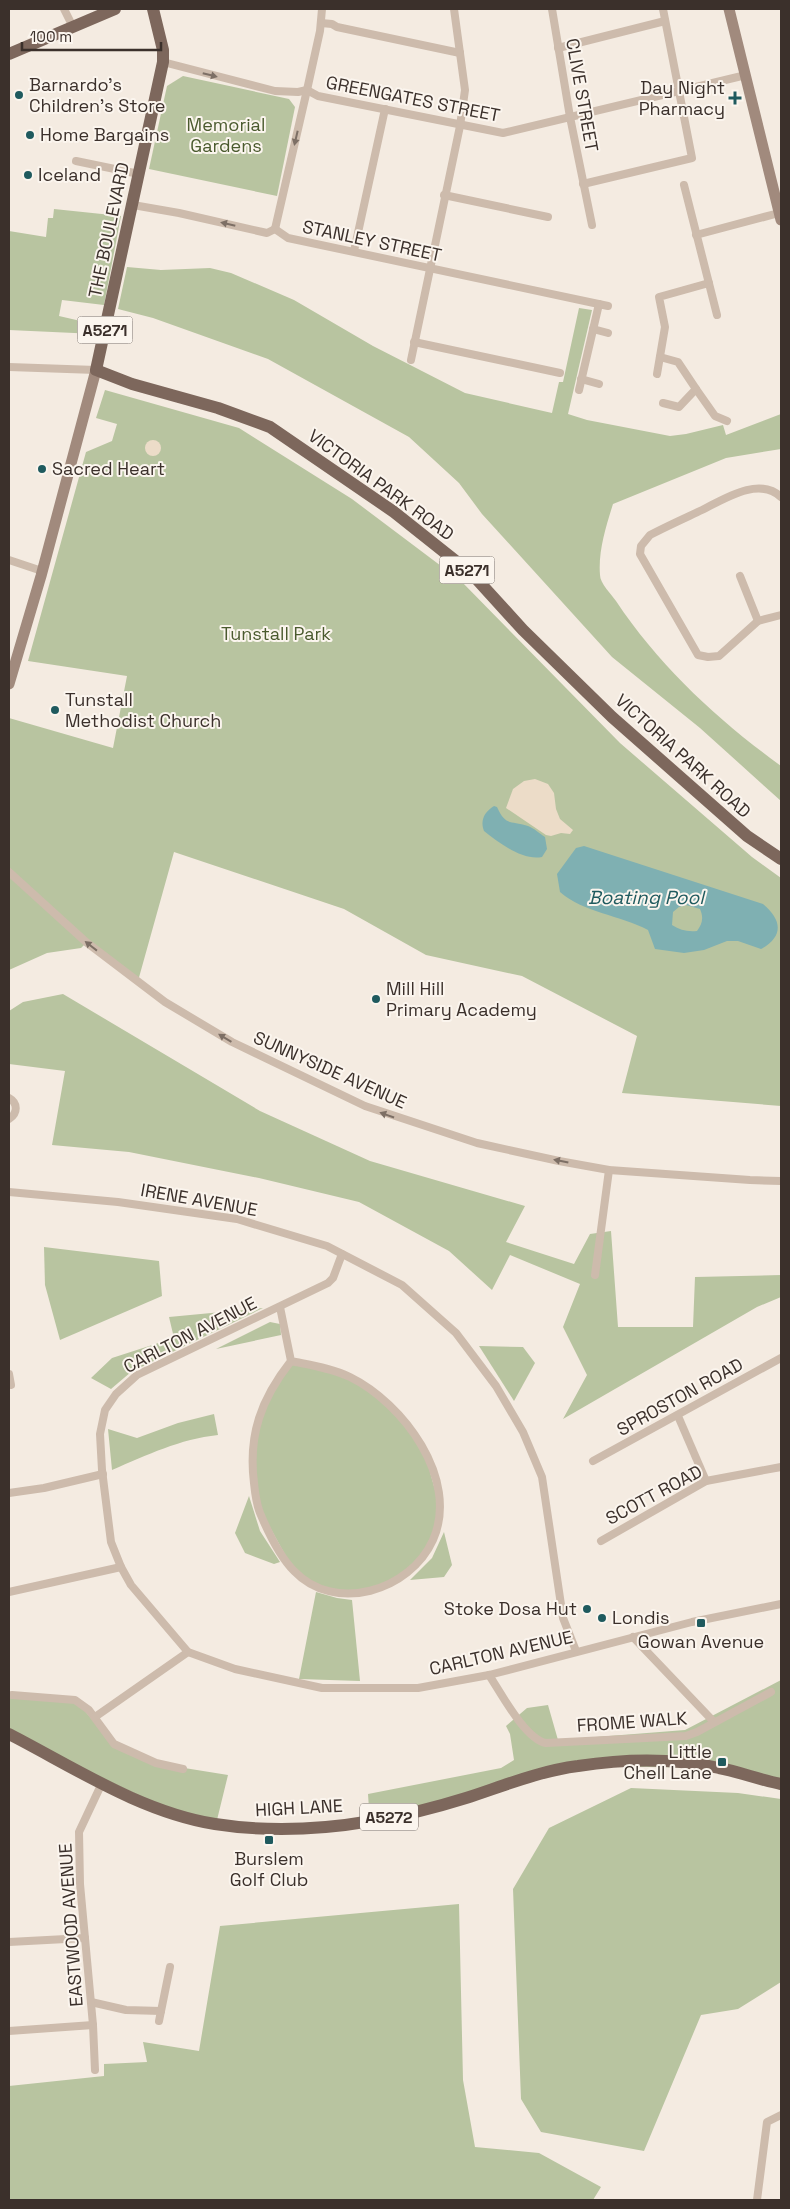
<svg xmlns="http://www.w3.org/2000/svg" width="790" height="2209" font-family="'Space Grotesk',sans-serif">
  <rect width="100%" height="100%" fill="#f4ebe1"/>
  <g fill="#b8c4a0">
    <path d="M183 76 289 99 295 107 277 196 149 169 167 86Z"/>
    <path d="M54 209 121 216 104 305 62 300 59 316 98 325 96 334 9 330V231L46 237 48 218H53Z"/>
    <path d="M127 267 161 270 210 268 231 273 294 300 373 346 465 393 552 413 559 382H563L579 308 592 310 568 414 587 420 670 436 686 434 723 425 726 435 781 414V449L726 458 613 504C606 526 598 552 600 575 600 583 611 594 616 601 660 667 718 720 781 766V801L700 728 612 657 482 514 459 483 409 437 268 359 153 318 118 309Z"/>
    <path d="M105 390 239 428 352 499 461 581 620 743 752 857 781 878V1106L622 1093 637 1036 522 976 426 955 344 909 174 852 138 981 86 943 81 948 47 953 9 970V718L113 748 127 676 28 661 86 452 112 441 117 424 96 418Z"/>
    <path d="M63 994 260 1111 370 1161 525 1206 506 1242 574 1264 590 1234 611 1231 618 1327H693L695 1277 781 1275V1297L757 1307 563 1419 587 1375 563 1327 580 1284 510 1255 492 1290 449 1251 359 1202 259 1178 129 1152 52 1145 65 1071 9 1064V1011L23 1002Z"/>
    <path d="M44 1247 159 1261 162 1296 60 1340 45 1285Z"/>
    <path d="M263 1308 131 1372 111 1389 91 1378 112 1358 174 1338 169 1317Z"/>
    <path d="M270 1322 280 1324 281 1335 216 1349Z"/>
    <path d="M479 1346 523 1347 535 1363 514 1401Z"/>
    <path d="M291 1361 347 1376 384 1399 424 1450 440 1508 433 1540 403 1577 355 1593 317 1587 294 1571 256 1502 254 1429Z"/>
    <path d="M214 1414 218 1435C180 1439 147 1455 112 1470L108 1429 137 1438 178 1423Z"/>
    <path d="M249 1496 260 1531 280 1562 274 1564 245 1553 235 1533Z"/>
    <path d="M444 1532 452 1565 444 1577 410 1580 432 1558Z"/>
    <path d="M316 1592 337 1598 352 1600 360 1681 299 1679Z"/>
    <path d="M781 1680V1784L720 1768 579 1766 438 1806 369 1809 368 1794 501 1768 514 1760 510 1734 506 1726 527 1708 548 1705 558 1740 685 1730Z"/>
    <path d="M9 1696 75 1700 114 1744 172 1766 228 1775 216 1824 189 1819 9 1734Z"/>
    <path d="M631 1788 738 1793 781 1799V1982L738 2009 701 2015 644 2151 541 2132 521 2099 513 1889 549 1828Z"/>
    <path d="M459 1904 463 2080 475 2147 539 2153 601 2187 593 2200H9V2086L104 2076V2064L147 2062 143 2042 199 2051 220 1926Z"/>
  </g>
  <g fill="#ecdcc8">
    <circle cx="153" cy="448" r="8"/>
    <path d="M535 779 548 784 554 793 556 809 560 819 573 830 570 834 561 833 551 836 546 835 506 808 513 789 524 781Z"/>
  </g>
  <g fill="#7fb0b2" fill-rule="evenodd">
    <path d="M494 806 497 807C506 827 511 820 528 826 534 828 540 834 545 837L547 849 542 857C523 861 499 843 484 831 480 821 484 812 494 806Z"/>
    <path d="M584 846 763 904C782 920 784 936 761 949L738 941H727L704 950 684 953 655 949 648 930C620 915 584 913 560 892L557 874 576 848ZM686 905 700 909C704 918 702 924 697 931 687 932 680 930 672 925L673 912 679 907Z"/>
  </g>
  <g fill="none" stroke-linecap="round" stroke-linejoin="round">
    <g stroke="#cdbbac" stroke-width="8">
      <path d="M64 9 73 27"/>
      <path d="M552 9 570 117 592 225"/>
      <path d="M321 23 332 24 337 27 460 53"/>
      <path d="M558 48 665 21"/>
      <path d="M163 62 275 91 298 92 307 90 318 96 503 133 746 75"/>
      <path d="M76 161 139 174"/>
      <path d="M583 184 692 158 663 9"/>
      <path d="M684 185 717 315"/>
      <path d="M444 195 548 217"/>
      <path d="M133 205 179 213 267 233 275 229"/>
      <path d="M275 229 288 238 608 306"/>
      <path d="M275 229 307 90 320 31 322 9"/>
      <path d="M696 235 779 213"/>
      <path d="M354 251 385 109"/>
      <path d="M593 329 608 333"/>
      <path d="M414 342 560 373"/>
      <path d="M660 357 678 362 696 389 679 407 663 403"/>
      <path d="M411 360 460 126 465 90 454 9"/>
      <path d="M9 367 96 370"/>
      <path d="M657 374 665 327 659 297 709 283"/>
      <path d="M581 379 599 384"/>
      <path d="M696 389 715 416 727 421"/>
      <path d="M579 390 599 304"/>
      <path d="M781 497C759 476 724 499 702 510 685 518 667 526 650 535L641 546 640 554 698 655 708 657 719 656 758 621 781 615"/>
      <path d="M9 560 42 571"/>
      <path d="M740 576 758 621"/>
      <path d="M9 872 86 942 165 1002 232 1042 365 1106 477 1143 559 1161 609 1170 750 1180 781 1181"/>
      <path d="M9 1098C18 1103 18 1113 9 1119"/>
      <path d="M9 1192 118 1202 237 1219 327 1246 402 1285 456 1333 496 1386 523 1432 542 1477 563 1618 576 1651"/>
      <path d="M342 1254 333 1278 328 1283 137 1375 116 1394 105 1410 100 1434 102 1470 111 1542 121 1567 131 1585 188 1652 235 1669 322 1688H418L489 1675 692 1622 781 1604"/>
      <path d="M595 1275 609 1170"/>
      <path d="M280 1307 291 1361C310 1365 332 1368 350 1377 403 1403 460 1479 433 1540 410 1591 335 1614 294 1571 279 1556 268 1532 260 1513 256 1503 255 1493 254 1483 248 1435 261 1399 291 1361"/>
      <path d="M9 1374 11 1385"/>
      <path d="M678 1416 706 1481"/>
      <path d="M593 1461 781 1358"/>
      <path d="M9 1493 44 1488 103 1474"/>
      <path d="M601 1541 706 1481 781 1467"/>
      <path d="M9 1592 121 1567"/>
      <path d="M633 1637 714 1722"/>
      <path d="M489 1675C501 1693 525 1739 546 1743L686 1736 697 1732 771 1692"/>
      <path d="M12 1695 75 1700 89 1710 114 1744 156 1763 183 1769"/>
      <path d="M95 1717 188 1652"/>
      <path d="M9 1942 85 1938"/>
      <path d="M91 2002 126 2010 161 2011"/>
      <path d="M159 2021 170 1967"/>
      <path d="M9 2031 93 2025"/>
      <path d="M95 2070 93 2025 80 1884 79 1832 102 1783"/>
      <path d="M757 2200 767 2122 781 2115"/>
    </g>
    <g stroke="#a18a7d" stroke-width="11">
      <path d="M729 9 781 220"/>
      <path d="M9 684 41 576 96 370"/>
    </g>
    <g stroke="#7d675c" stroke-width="12">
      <path d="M153 9 163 50V62L96 370 132 384 218 408 270 427 394 512 472 574 523 630 612 717 747 836 781 859"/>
      <path d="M9 54 115 9"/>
      <path d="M9 1734C75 1768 141 1812 215 1824 298 1837 386 1823 466 1798 503 1786 539 1771 578 1766 624 1759 674 1758 719 1768 740 1772 760 1780 781 1784"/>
    </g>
  </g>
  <defs><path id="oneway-solid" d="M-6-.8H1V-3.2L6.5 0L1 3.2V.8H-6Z" transform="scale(1.25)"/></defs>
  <g fill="#7d6f65">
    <use href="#oneway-solid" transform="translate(210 75) rotate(14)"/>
    <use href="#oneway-solid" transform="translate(296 138) rotate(103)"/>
    <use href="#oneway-solid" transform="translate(228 224) rotate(-167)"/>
    <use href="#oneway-solid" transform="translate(91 946) rotate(-142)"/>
    <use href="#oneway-solid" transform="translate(225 1038) rotate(-149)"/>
    <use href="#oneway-solid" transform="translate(387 1115) rotate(-161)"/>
    <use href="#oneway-solid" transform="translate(561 1161) rotate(-169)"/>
  </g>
  <g fill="#1f5a5e" stroke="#fbf5ee" stroke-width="2">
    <circle cx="19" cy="95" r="5"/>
    <path d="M732.5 90.5h5v5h5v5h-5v5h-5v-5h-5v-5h5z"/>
    <circle cx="30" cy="135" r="5"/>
    <circle cx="28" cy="175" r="5"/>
    <circle cx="42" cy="469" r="5"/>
    <circle cx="55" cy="710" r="5"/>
    <circle cx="376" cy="999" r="5"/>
    <circle cx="587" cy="1609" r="5"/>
    <circle cx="602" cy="1618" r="5"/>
    <rect x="696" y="1618" width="10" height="10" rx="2.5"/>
    <rect x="717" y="1757" width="10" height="10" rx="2.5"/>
    <rect x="264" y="1835" width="10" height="10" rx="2.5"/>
  </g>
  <g text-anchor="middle" stroke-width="4" stroke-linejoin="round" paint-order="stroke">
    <g fill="#fbf5ee" stroke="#756b66" stroke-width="1">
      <rect x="77.5" y="316.5" width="55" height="27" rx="4"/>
      <rect x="439.5" y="556.5" width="55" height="27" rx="4"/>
      <rect x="360" y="1803.5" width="58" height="27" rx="4"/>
    </g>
    <g font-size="16" font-weight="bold" fill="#3b302b">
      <text x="105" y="336">A5271</text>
      <text x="467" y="576">A5271</text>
      <text x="389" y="1823">A5272</text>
    </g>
    <g font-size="18" fill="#3b302b" stroke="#fbf5ee" text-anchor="start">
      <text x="29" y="91">Barnardo's<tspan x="29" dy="21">Children's Store</tspan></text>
      <text x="725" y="94" text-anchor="end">Day Night<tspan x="725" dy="21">Pharmacy</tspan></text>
      <text x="40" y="141">Home Bargains</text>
      <text x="38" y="181">Iceland</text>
      <text x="52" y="475">Sacred Heart</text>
      <text x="65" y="706">Tunstall<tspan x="65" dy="21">Methodist Church</tspan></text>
      <text x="386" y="995">Mill Hill<tspan x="386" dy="21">Primary Academy</tspan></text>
      <text x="577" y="1615" text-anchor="end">Stoke Dosa Hut</text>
      <text x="612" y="1624">Londis</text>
      <text x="701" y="1648" text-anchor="middle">Gowan Avenue</text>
      <text x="712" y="1758" text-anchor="end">Little<tspan x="712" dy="21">Chell Lane</tspan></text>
      <text x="269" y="1865" text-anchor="middle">Burslem<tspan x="269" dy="21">Golf Club</tspan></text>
    </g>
    <g font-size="18" fill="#3b302b" stroke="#fbf5ee">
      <text transform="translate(582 95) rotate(80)" y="6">CLIVE STREET</text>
      <text transform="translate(413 99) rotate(11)" y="6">GREENGATES STREET</text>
      <text transform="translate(109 230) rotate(-78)" y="6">THE BOULEVARD</text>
      <text transform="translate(372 241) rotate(12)" y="6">STANLEY STREET</text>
      <text transform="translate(381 485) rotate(36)" y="6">VICTORIA PARK ROAD</text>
      <text transform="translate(683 756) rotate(42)" y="6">VICTORIA PARK ROAD</text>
      <text transform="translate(330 1070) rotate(24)" y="6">SUNNYSIDE AVENUE</text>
      <text transform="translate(199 1200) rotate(10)" y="6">IRENE AVENUE</text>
      <text transform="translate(190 1335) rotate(-27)" y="6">CARLTON AVENUE</text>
      <text transform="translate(680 1397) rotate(-29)" y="6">SPROSTON ROAD</text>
      <text transform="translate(654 1495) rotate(-28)" y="6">SCOTT ROAD</text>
      <text transform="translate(501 1653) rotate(-13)" y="6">CARLTON AVENUE</text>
      <text transform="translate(632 1722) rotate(-4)" y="6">FROME WALK</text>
      <text transform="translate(299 1808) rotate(-3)" y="6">HIGH LANE</text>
      <text transform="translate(71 1925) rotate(-94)" y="6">EASTWOOD AVENUE</text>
    </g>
    <g font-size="18" fill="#4a5a2e" stroke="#fbf5ee">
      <text x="226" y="131">Memorial<tspan x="226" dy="21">Gardens</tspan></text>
      <text x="276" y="640">Tunstall Park</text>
    </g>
    <g font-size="19" font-style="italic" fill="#1f5a5e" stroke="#fbf5ee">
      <text x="646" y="904">Boating Pool</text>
    </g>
  </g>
  <rect width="790" height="2209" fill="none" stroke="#3b302b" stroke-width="20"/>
  <path d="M22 42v8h139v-8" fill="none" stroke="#3b302b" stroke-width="2.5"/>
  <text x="30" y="42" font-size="15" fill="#3b302b" stroke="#fbf5ee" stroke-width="4" paint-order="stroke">100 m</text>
</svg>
